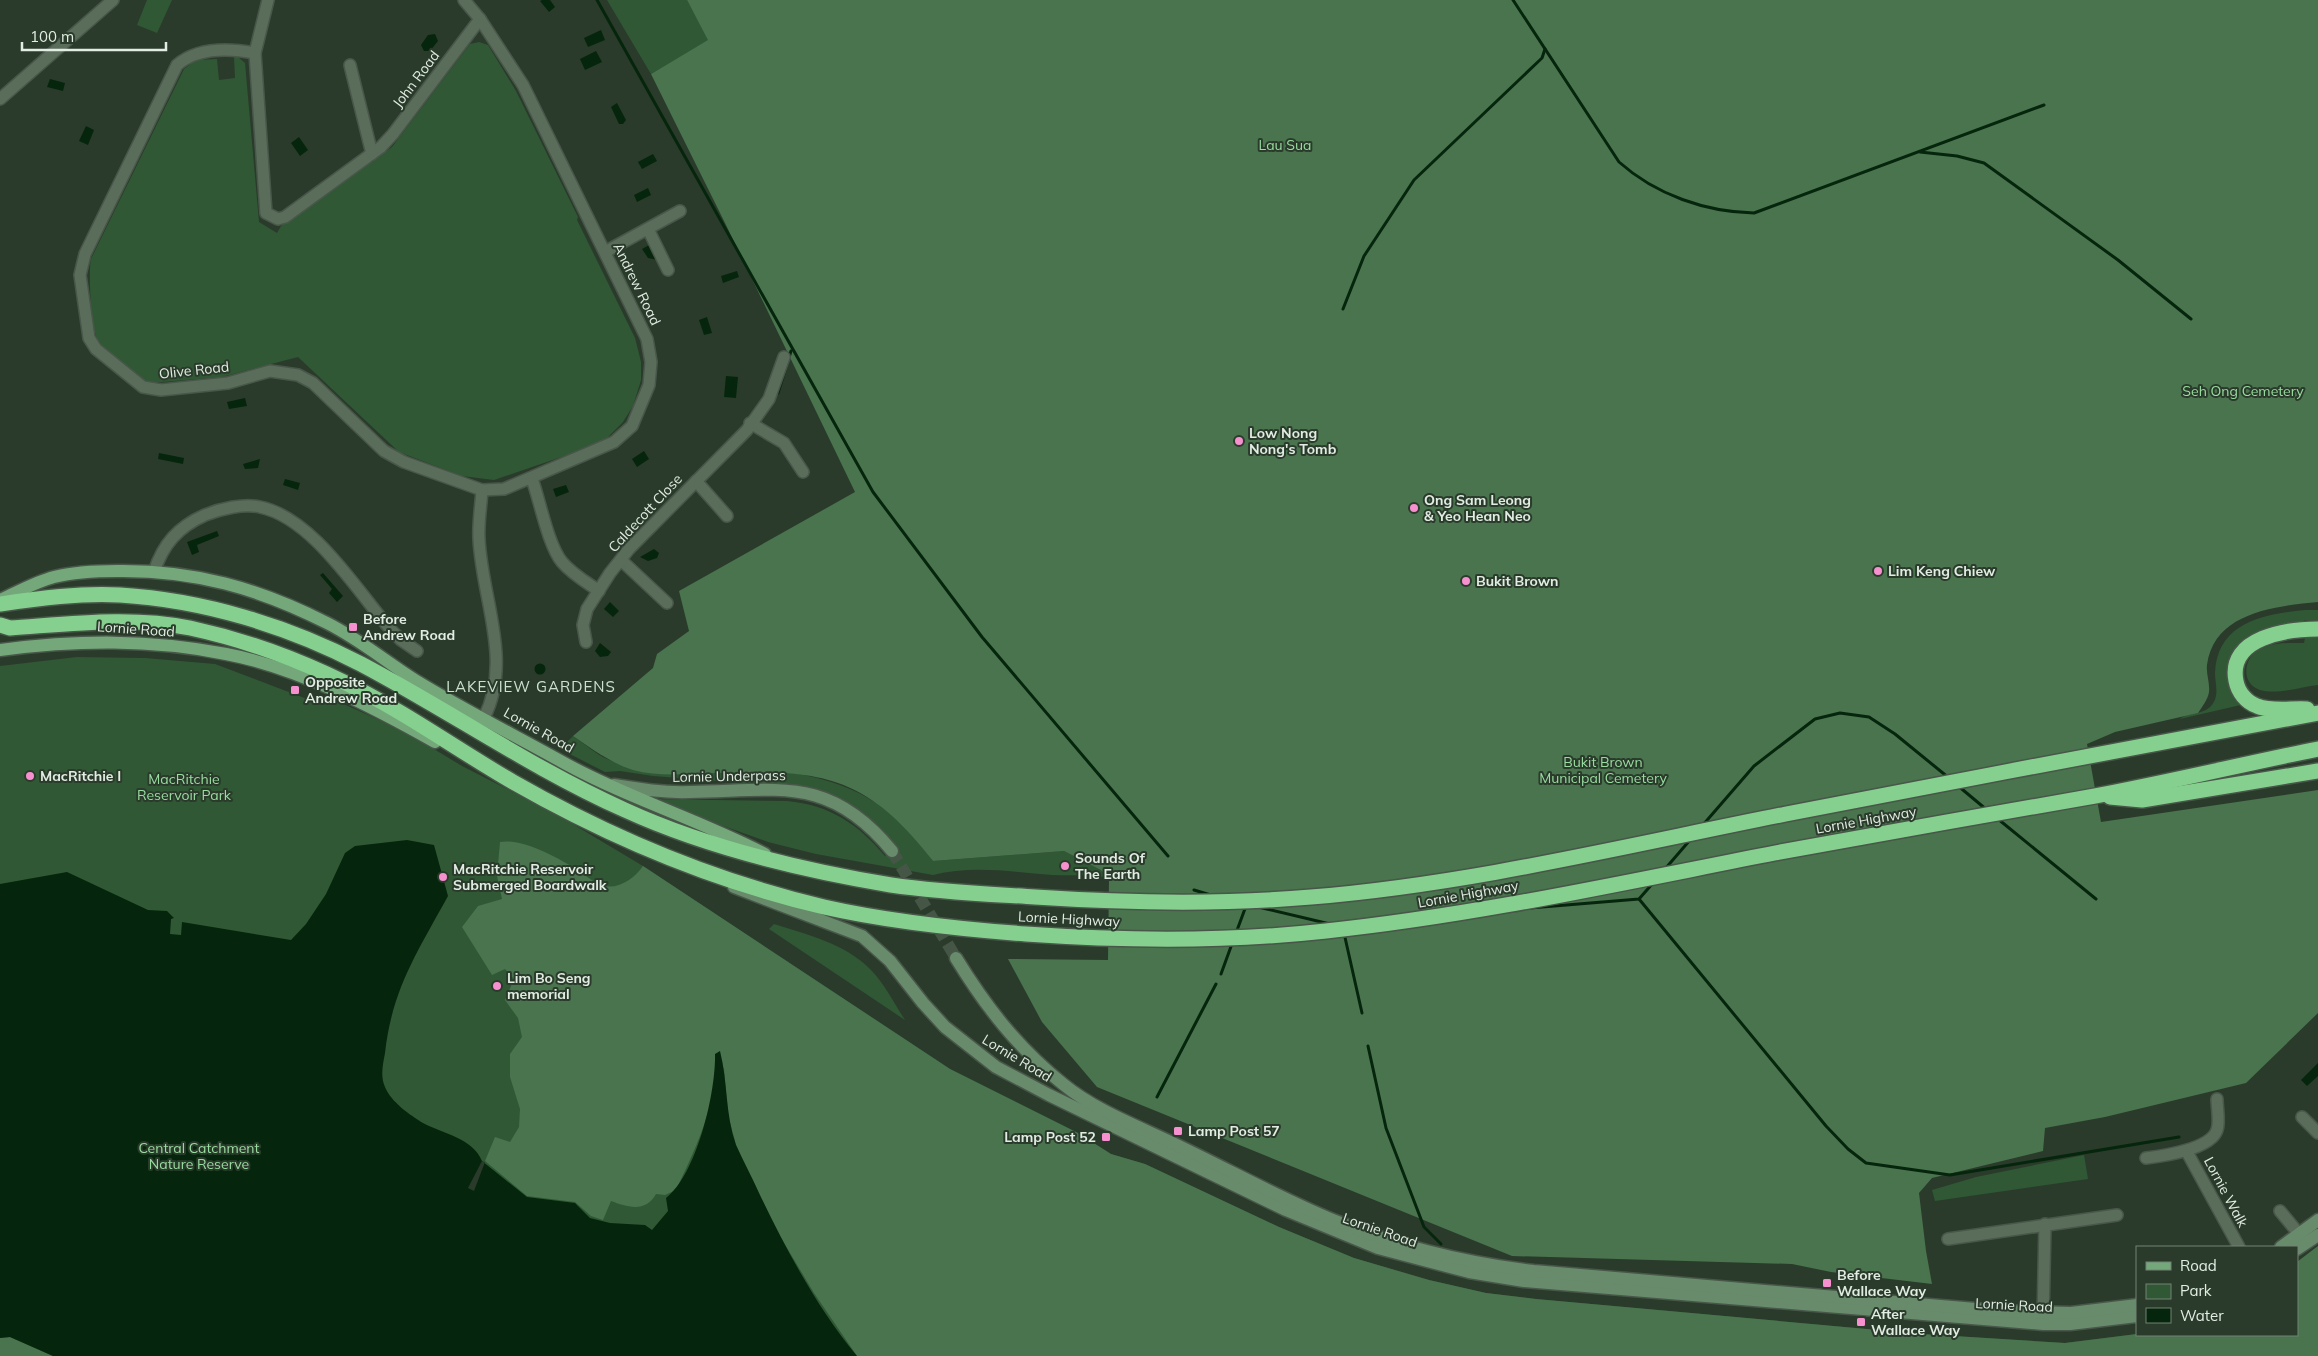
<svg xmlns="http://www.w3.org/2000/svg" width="2318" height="1356" font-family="Mulish,sans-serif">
  <rect width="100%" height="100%" fill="#2a3b2b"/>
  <g fill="#305835">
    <path d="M147 0H172L157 33 137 25Z"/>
    <path d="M607 0H687L709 40 651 74Z"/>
    <path d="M479 42 488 45 516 91 578 217 577 220 635 338 641 362V380L633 406 623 422 607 438 579 451 494 480 462 476 399 452 298 357 222 377 150 383 145 381C133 372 104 351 98 340 91 329 88 273 91 259L184 69 196 60 217 59 219 80 235 78 234 57H238L245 63 259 222 277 233 281 226 392 147 470 44Z"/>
    <path d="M2305 610H2318V620H2304L2303 625 2235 652 2245 704 2180 719C2189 712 2203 715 2211 706 2220 696 2215 684 2215 673 2217 622 2264 614 2305 610Z"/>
    <path d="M2305 638H2318V685C2301 687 2277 695 2260 690 2239 683 2244 655 2262 648 2276 642 2289 643 2304 643Z"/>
    <path d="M77 657 145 658 215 664 307 699 330 698 404 731 462 766 556 814 643 866 950 1069 1078 1133 1111 1154 1145 1164 1279 1227 1354 1258 1429 1280 1486 1293 1536 1299 1922 1334 2065 1343 2137 1334 2297 1335V1262L2318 1246V1356H0V666Z"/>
    <path d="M573 736C585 744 599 757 612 761 624 765 664 764 680 765 763 770 848 764 909 831 918 840 925 851 933 861L1064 851 1102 870 1109 878C1090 874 1071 876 1052 875 1013 872 972 865 933 875L816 854 768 842 648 799 787 801C830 805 858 824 885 856L897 848 879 826 862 812 835 796 811 788 653 776 620 771 605 772 560 749Z"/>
    <path d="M774 924C808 935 844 943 870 969 884 983 894 1003 905 1020L769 929Z"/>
    <path d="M2084 1155 2088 1179 1935 1201 1932 1190 1976 1177Z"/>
  </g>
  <g fill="#49744e">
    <path d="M687 0H2318V602C2276 606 2214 612 2207 665 2206 674 2210 683 2209 692 2208 699 2202 707 2198 713L2115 732 2087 744 2101 822 2318 790V1013L2246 1083 2105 1117 2045 1128 2043 1151 1932 1178 1919 1193 1926 1251 1932 1284 1831 1272 1792 1264 1512 1256 1097 1087 1042 1022 1008 959 1108 960 1109 878 1101 870 1064 851 933 861C864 772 818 770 713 773 687 774 658 777 633 770 611 763 592 749 573 736L653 668 657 654 689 631 679 591 855 492 725 223 651 74 708 40Z"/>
    <path d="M500 842C523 838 558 858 578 870 585 875 593 882 601 885 617 891 634 879 643 866L950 1069 1078 1133 1111 1154 1145 1164 1279 1227 1354 1258 1429 1280 1486 1293 1536 1299 1922 1334 2065 1343 2137 1334 2297 1335V1262L2318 1246V1356H857L814 1293 778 1233 736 1145 728 1115 724 1069 715 1054C717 1106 697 1145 676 1190L665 1195 656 1194C646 1213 627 1207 611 1201L603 1220 591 1216 575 1202 527 1196 485 1161 495 1137 510 1142 519 1127 520 1109 510 1077V1054L522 1037 518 1018 505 1000 514 979 505 969 492 975 462 927 478 906 502 899 497 876Z"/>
    <path d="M10 1337 53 1356H0V1338Z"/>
  </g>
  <g fill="#05260c">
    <path d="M542 0H550L555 7 549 12 540 1Z"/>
    <path d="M601 30 605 40 588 47 584 38Z"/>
    <path d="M435 34 438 41 430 51H424L421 45 428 35Z"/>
    <path d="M596 51 602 62 585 70 580 59Z"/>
    <path d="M50 79 65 83 63 91 47 87Z"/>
    <path d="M617 103 626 120 623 124H619L611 107Z"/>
    <path d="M86 126 94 130 88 145 79 141Z"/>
    <path d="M299 137 308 150 300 156 291 143Z"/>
    <path d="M653 154 657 161 642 169 638 162Z"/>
    <path d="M648 188 651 195 637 202 634 195Z"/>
    <path d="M651 244 658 260 648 258 642 249Z"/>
    <path d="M737 271 739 277 723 283 721 276Z"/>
    <path d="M707 317 712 333 704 335 699 320Z"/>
    <path d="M726 376 738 377 736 398 724 397Z"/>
    <path d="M245 398 247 406 229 409 227 402Z"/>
    <path d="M644 451 649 459 637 467 632 459Z"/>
    <path d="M159 453 184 458 183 464 158 459Z"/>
    <path d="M260 459 258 468 245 469 243 464Z"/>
    <path d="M285 479 300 483 298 490 283 485Z"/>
    <path d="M566 485 569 492 556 497 553 489Z"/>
    <path d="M217 531 219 536 197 545 199 552 192 555 187 542Z"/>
    <path d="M654 549 659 553 657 558 648 561 640 557Z"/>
    <path d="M323 573 343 596 337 602 329 593 332 589 320 575Z"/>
    <path d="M610 602 619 611 613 617 604 609Z"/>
    <path d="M600 643 611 652 608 656 600 657 595 651Z"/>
    <circle cx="540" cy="669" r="5.5"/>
    <path d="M407 840 434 845 448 896C418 951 392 989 385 1053 383 1064 380 1076 385 1087 391 1102 410 1115 423 1123 443 1134 473 1138 482 1161L527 1197 575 1203 590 1218 610 1223 645 1225 652 1230 668 1211 666 1198C697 1174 716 1092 715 1054L720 1051C728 1082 725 1114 736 1145 743 1161 752 1177 759 1193 786 1249 817 1308 857 1356H53L10 1337 0 1338V884L67 872 148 910 167 911 174 918 171 919 170 934 181 935 182 922 291 940 306 924 326 894 345 853 355 846Z"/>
    <path d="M2318 1063V1076L2307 1086 2301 1080Z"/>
  </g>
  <path fill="#2a3b2b" d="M482 1161 485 1162 474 1191 468 1188Z"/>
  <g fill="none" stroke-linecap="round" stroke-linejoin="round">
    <g stroke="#05260c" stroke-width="3">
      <path d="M597 0 873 492 982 637 1168 856"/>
      <path d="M1513 0 1619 162C1656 195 1706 212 1754 213L2044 105"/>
      <path d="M1920 152 1957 156 1984 163 2118 260 2191 319"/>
      <path d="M1343 309 1364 256 1414 180 1542 58 1545 49"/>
      <path d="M778 393 791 351"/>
      <path d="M1957 785 1987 810"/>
      <path d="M1998 819 2096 899"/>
      <path d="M1702 826 1754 766 1815 719 1840 713 1869 717 1895 734 1949 778"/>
      <path d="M1665 869 1690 840"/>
      <path d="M1194 890 1214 896"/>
      <path d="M1639 899 1826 1126 1848 1149 1866 1163 1950 1175 2179 1137"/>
      <path d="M1258 907 1330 924"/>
      <path d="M1530 908 1639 899 1653 883"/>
      <path d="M1236 933 1246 906"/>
      <path d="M1344 933 1362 1013"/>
      <path d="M1221 974 1233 941"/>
      <path d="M1368 1046 1386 1128 1424 1227 1441 1244"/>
      <path d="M1157 1097 1216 984"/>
    </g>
    <path stroke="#455646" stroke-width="12" stroke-dasharray="12 6" stroke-linecap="butt" d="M892 851 956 958"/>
    <defs>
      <g id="street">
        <path d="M268 0 255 53 266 213 278 219 285 217 381 147 393 134 480 19"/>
        <path d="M255 53C228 48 198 47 177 65L85 254 80 275 89 338 96 349 143 387 161 390 228 383 270 371 298 375 313 383 384 451 404 462 482 490 504 489 614 442 632 426 649 385 651 362 647 339 523 85 480 19 464 0"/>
        <path d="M350 65 372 154"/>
        <path d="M0 99 113 0"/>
        <path d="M648 229 668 270"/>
        <path d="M605 252 680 211"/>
        <path d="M750 423 784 443 803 472"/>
        <path d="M532 479C540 501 548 545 562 562 572 574 586 582 599 591"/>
        <path d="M696 481 727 516"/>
        <path d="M482 490C481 506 478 523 479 539 482 600 513 660 484 718"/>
        <path d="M621 560 667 603"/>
        <path d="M154 572C163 544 178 527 205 515 220 509 244 503 260 507 313 518 357 591 391 630L401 640 417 651"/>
        <path d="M586 642 583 625 587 609 610 573 629 549 747 430 769 399 784 357"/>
        <path d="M2302 1117 2318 1133"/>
        <path d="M2187 1152 2239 1247"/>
        <path d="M2146 1158C2163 1156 2211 1149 2217 1130 2220 1122 2217 1108 2217 1099"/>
        <path d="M2280 1211 2304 1240"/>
        <path d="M1948 1239 2117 1215"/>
        <path d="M2043 1320 2045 1224"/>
      </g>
      <g id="secondary">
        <path d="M614 785C639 789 664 793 690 792 778 791 829 774 892 851"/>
        <path d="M734 887 862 936 890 961 923 1003 945 1027 996 1067 1049 1095 1286 1210 1378 1248 1469 1272 1524 1281 2043 1324H2070L2137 1316"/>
        <path d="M956 958C986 1007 1018 1048 1063 1084 1097 1112 1143 1128 1183 1148 1233 1172 1282 1199 1333 1220 1397 1246 1465 1263 1534 1271L1999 1311 2071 1313 2137 1305"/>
        <path d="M2281 1247 2318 1220"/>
        <path d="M2297 1249 2318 1235"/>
      </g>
      <g id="primary">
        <path d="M0 600C18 592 35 582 54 577 74 572 96 571 117 571 194 570 258 588 327 623 359 639 385 661 415 680 464 710 516 736 566 764 630 799 700 820 765 854"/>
        <path d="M0 650C77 640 150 639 226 654 296 667 373 707 435 742"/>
      </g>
      <g id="highway">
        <path d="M0 604C40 598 80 593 120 595 203 600 288 626 361 664 450 711 533 769 625 810 708 848 801 870 891 885 938 892 987 894 1035 897 1127 903 1219 905 1311 897 1471 884 1629 845 1786 814 1963 779 2141 747 2318 713"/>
        <path d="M0 625 10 628C69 624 131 616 190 628 264 644 335 674 401 713 438 735 475 760 513 782 611 838 714 881 824 907 890 922 959 929 1026 934 1126 941 1226 942 1326 931 1477 915 1626 882 1775 853 1882 833 1988 815 2095 796 2169 782 2244 764 2318 749"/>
        <path d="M2307 709C2292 708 2271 712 2257 706 2246 702 2238 692 2236 681 2227 637 2288 629 2318 629"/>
        <path d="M2110 797 2142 800 2318 771"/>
      </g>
    </defs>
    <use href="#street" stroke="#485749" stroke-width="14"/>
    <use href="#secondary" stroke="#485749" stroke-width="15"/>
    <use href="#primary" stroke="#485749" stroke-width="15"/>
    <use href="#highway" stroke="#485749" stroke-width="18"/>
    <use href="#street" stroke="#5a6d5b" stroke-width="11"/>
    <use href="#secondary" stroke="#678b6b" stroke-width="12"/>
    <use href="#primary" stroke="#74a87a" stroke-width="12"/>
    <use href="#highway" stroke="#86d08f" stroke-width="15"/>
  </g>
  <g fill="#f690cf" stroke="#2a3b2b" stroke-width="2">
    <circle cx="1239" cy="441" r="5"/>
    <circle cx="1414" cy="508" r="5"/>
    <circle cx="1878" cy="571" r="5"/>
    <circle cx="1466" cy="581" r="5"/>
    <rect x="348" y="622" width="10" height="10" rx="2.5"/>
    <rect x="290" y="685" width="10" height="10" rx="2.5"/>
    <circle cx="30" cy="776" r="5"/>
    <circle cx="1065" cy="866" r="5"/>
    <circle cx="443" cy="877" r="5"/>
    <circle cx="497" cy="986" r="5"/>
    <rect x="1173" y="1126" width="10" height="10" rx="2.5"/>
    <rect x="1101" y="1132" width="10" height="10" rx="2.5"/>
    <rect x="1822" y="1278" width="10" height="10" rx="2.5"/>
    <rect x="1856" y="1317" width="10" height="10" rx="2.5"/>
  </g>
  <g text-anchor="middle" stroke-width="4" stroke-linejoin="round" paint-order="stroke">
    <g font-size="14" fill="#e1ece2" stroke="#2a3b2b">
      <text transform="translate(416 79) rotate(-53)" y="5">John Road</text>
      <text transform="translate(637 284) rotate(64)" y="5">Andrew Road</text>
      <text transform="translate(194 370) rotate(-6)" y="5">Olive Road</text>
      <text transform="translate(645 513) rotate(-47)" y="5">Caldecott Close</text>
      <text transform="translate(136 629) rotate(4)" y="5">Lornie Road</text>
      <text transform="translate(539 730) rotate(29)" y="5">Lornie Road</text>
      <text transform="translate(729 776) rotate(-1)" y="5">Lornie Underpass</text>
      <text transform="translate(1866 820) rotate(-10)" y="5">Lornie Highway</text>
      <text transform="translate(1468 894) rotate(-10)" y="5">Lornie Highway</text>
      <text transform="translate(1069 919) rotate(3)" y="5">Lornie Highway</text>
      <text transform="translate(1017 1058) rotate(31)" y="5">Lornie Road</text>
      <text transform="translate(2226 1192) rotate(62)" y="5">Lornie Walk</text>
      <text transform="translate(1380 1230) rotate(19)" y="5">Lornie Road</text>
      <text transform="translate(2014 1305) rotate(3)" y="5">Lornie Road</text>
    </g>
    <g font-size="14" fill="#99dca0" stroke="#2a3b2b">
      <text x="1285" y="150">Lau Sua</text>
      <text x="2243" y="396">Seh Ong Cemetery</text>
      <text x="1603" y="767">Bukit Brown<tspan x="1603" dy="16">Municipal Cemetery</tspan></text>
      <text x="184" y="784">MacRitchie<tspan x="184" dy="16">Reservoir Park</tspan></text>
      <text x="199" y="1153">Central Catchment<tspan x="199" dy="16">Nature Reserve</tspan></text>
    </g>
    <g font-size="14" font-weight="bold" fill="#e1ece2" stroke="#2a3b2b" text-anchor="start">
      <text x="1249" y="438">Low Nong<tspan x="1249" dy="16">Nong's Tomb</tspan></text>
      <text x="1424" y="505">Ong Sam Leong<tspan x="1424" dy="16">&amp; Yeo Hean Neo</tspan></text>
      <text x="1888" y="576">Lim Keng Chiew</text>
      <text x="1476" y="586">Bukit Brown</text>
      <text x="363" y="624">Before<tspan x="363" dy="16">Andrew Road</tspan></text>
      <text x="305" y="687">Opposite<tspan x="305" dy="16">Andrew Road</tspan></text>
      <text x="40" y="781">MacRitchie I</text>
      <text x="1075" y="863">Sounds Of<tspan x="1075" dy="16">The Earth</tspan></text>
      <text x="453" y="874">MacRitchie Reservoir<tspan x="453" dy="16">Submerged Boardwalk</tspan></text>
      <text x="507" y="983">Lim Bo Seng<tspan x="507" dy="16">memorial</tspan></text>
      <text x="1188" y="1136">Lamp Post 57</text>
      <text x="1096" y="1142" text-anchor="end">Lamp Post 52</text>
      <text x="1837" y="1280">Before<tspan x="1837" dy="16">Wallace Way</tspan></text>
      <text x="1871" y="1319">After<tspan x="1871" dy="16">Wallace Way</tspan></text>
    </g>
    <g font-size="15" letter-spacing="1" fill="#cce2ce" stroke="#2a3b2b">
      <text x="531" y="692">LAKEVIEW GARDENS</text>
    </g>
  </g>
  <rect x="2136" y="1246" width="162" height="90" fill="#2a3b2b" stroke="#738274"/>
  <rect x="2146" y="1262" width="25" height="8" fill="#74a87a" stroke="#738274"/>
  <text x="2180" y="1271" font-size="15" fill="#e1ece2">Road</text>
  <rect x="2146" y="1284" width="25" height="15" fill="#305835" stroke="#738274"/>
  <text x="2180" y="1296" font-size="15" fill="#e1ece2">Park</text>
  <rect x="2146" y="1308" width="25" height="15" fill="#05260c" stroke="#738274"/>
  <text x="2180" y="1321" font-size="15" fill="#e1ece2">Water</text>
  <path d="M22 42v8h144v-8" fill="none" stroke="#e1ece2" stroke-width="2.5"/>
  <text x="30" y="42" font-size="15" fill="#e1ece2" stroke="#2a3b2b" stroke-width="4" paint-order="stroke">100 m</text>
</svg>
